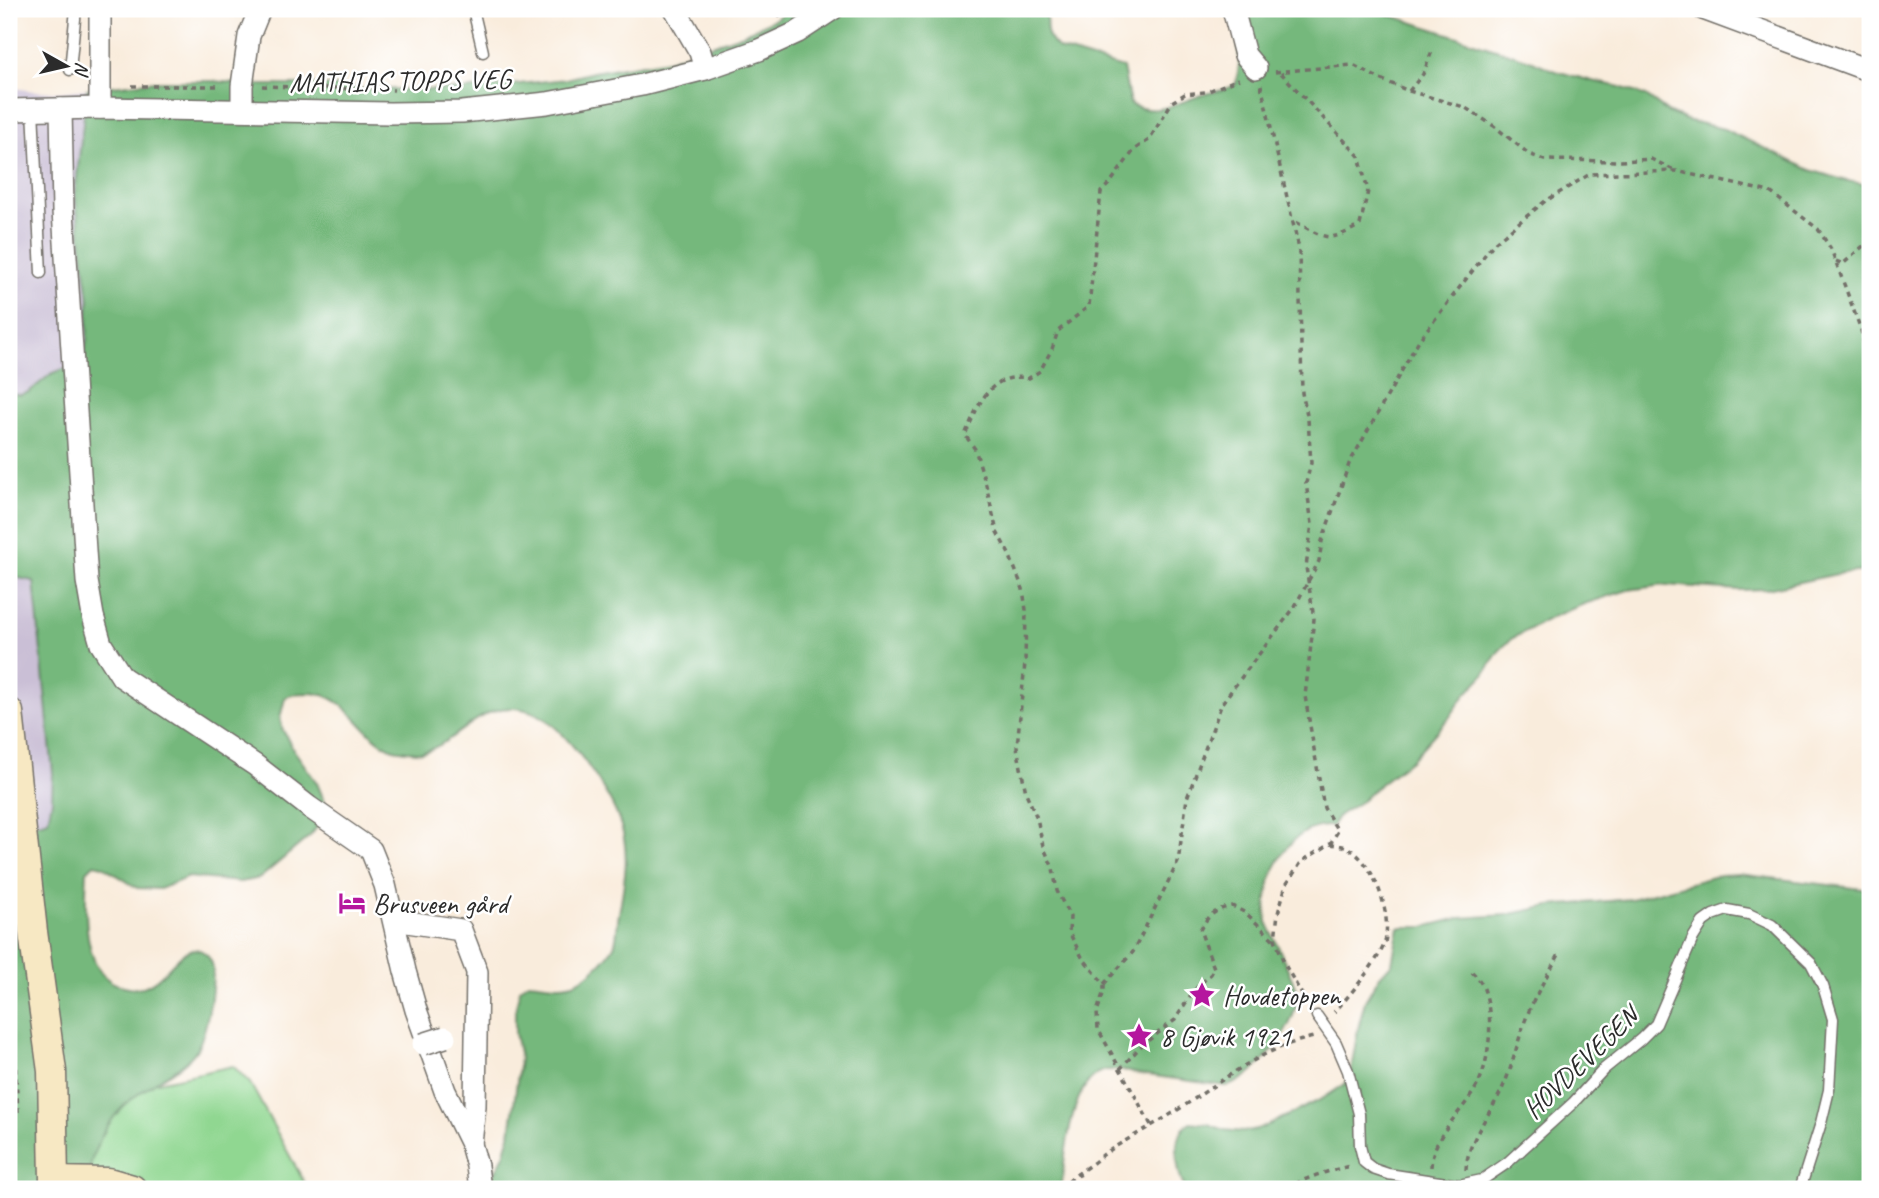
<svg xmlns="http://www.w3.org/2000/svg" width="1879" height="1198" font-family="Caveat,sans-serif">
  <rect width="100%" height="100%" fill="#fff"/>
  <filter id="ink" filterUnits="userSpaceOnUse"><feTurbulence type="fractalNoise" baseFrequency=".0143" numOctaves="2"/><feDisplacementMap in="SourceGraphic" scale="14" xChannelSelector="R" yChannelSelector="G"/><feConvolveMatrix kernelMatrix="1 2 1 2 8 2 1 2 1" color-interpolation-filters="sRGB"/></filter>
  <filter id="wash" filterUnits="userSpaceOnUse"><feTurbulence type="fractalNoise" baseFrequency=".00686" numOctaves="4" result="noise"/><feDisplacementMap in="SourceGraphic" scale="28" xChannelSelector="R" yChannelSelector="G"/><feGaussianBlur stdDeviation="1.57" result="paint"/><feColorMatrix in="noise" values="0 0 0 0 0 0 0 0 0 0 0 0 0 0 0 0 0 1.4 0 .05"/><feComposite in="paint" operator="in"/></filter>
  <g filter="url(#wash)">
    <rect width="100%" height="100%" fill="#f9ecdc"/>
    <g fill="#cabfd6">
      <path d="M9 87 33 91 61 92 87 89 75 194 89 300 87 339 84 358 77 364 51 374 29 392 20 395 9 393Z"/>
      <path d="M9 576 34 581 53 773 52 801 48 820 39 823 9 818Z"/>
    </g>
    <path fill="#90d791" stroke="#5e815e" stroke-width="2" d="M233 1066 250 1083 308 1189H74L82 1081 158 1082Z"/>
    <g fill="#74b87b" stroke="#507253" stroke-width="2">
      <path d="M789 9H1047C1046 25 1044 39 1059 49L1123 68 1130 104C1156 117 1175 104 1199 96 1212 91 1224 92 1236 84L1239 65 1238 9H1371L1530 60 1556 71 1592 81 1620 87 1646 96 1669 113 1686 120 1724 129 1810 170 1847 181 1870 185V571L1842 573 1767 589 1739 590 1665 585 1628 590 1584 604 1552 617 1511 639 1498 652 1484 675 1465 695 1449 718 1411 760 1375 788 1363 800 1339 815 1332 826C1286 823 1261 883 1267 922 1275 939 1282 955 1289 972 1291 978 1296 986 1297 992 1301 1022 1255 1081 1226 1086 1198 1082 1169 1078 1140 1074 1130 1072 1113 1068 1103 1071 1069 1083 1065 1159 1061 1189H487L504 1155 510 1135 520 1058 515 1033V1011L520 989 528 982C543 983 561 988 576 982 589 976 607 959 614 946 617 939 617 928 618 920 623 888 631 858 621 826 612 794 563 723 532 712 483 694 462 742 422 752 417 753 411 751 407 751 402 750 395 750 391 748 360 734 348 694 310 693 299 693 293 693 285 698L280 718 282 728 291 746 317 783 324 800 319 824 311 835 260 878 240 882 188 877 160 889 137 888 103 866 94 864 87 871C85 903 80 980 124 986 129 987 135 989 140 988 165 981 172 957 190 950 203 946 213 959 213 971 213 992 207 1031 197 1049 189 1062 173 1071 160 1079 152 1085 142 1091 134 1097 107 1118 87 1155 88 1189H9V818L39 823 48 820 52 801 53 773 34 581 9 576V393L20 395 29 392 51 374 77 364 84 358 87 339 89 300 75 194 87 89 155 81H212L259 85H318L366 89 463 90 566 79 593 72 668 60 741 35 775 19Z"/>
      <path d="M1738 874 1870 890V1189H1185C1176 1170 1171 1136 1190 1122L1208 1124 1225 1130 1243 1132 1262 1128 1322 1099 1345 1084 1350 1076 1358 1029 1365 1001 1379 977 1392 963 1399 927H1424L1460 918 1506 915 1550 906 1631 899 1720 875Z"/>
    </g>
  </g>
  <g filter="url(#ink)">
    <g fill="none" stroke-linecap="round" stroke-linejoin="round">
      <defs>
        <g id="service">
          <path d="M473 9 483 52"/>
          <path d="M70 70 76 9"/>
          <path d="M33 109 41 273"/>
          <path d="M1317 1016 1336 1043 1348 1071 1359 1114 1360 1146 1364 1162 1373 1169 1388 1174 1459 1185 1482 1180 1507 1163 1573 1103 1604 1069 1641 1039 1656 1024 1693 938 1703 922 1713 915 1727 910 1749 914 1772 925 1811 963 1823 986 1833 1019 1829 1090 1821 1123 1800 1189"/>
        </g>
        <g id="minor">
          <path d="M100 9V108"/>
          <path d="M675 9 700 52 705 69"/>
          <path d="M1233 9 1245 55 1256 68"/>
          <path d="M1703 9 1870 71"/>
          <path d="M61 109 63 211 87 581 93 616 101 644 122 677 255 765 309 807 371 850 385 885 405 971 416 1010 445 1091 471 1144 477 1166 480 1189"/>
          <path d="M242 109V86L249 36 260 9"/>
          <path d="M9 110 100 108 390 113 462 112 547 103 642 85 705 69 759 50 798 32 833 9"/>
          <path d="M394 920 461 930 477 972 475 1106 471 1144"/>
        </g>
        <path id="secondary" d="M9 712 33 932 52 1071 54 1181 108 1182 132 1189"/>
      </defs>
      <use href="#service" stroke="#736f69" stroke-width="13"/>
      <use href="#minor" stroke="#736f69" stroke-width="24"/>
      <use href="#secondary" stroke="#736f69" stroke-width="31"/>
      <g stroke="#736f69" stroke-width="3.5" stroke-dasharray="5 5" stroke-linecap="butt">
        <path d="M778 16 792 9"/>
        <path d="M1275 72 1353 65 1380 79 1409 91 1464 107 1494 126 1529 154 1544 160 1621 161 1651 159 1674 170"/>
        <path d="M1281 73 1359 156 1368 191 1360 225C1326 245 1325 237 1292 220"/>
        <path d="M1261 85 1299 249 1302 393 1308 419 1311 463 1306 483 1312 524 1306 567 1314 619 1305 696 1324 808 1338 831 1330 844 1302 861 1286 885 1278 913 1275 939 1285 965 1308 1005"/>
        <path d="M132 86H222"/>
        <path d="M262 86 394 90"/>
        <path d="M1409 91 1423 74 1432 51"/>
        <path d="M1836 261 1843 264 1862 247 1870 244"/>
        <path d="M1330 844C1335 845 1341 845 1346 847 1374 861 1392 912 1385 942 1380 959 1347 999 1334 1012"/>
        <path d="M1104 984 1133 952 1178 862 1187 798 1222 703 1294 608 1319 561 1322 541 1349 464 1419 340 1494 243 1544 202 1590 174 1676 171 1770 192 1818 229 1831 249 1861 330 1870 373"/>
        <path d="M9 1018 15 1055 18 1112"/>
        <path d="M1120 1069 1141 1046 1175 1020 1185 1004 1198 986 1211 974 1214 968 1200 930C1207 916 1216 909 1232 906L1246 913 1275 941"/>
        <path d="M1151 1125 1098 1029 1097 1012 1104 991V984L1082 957 1069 932 1070 917 1057 891 1053 868 1043 846 1037 818 1026 793 1017 747 1025 663 1026 610 1023 589 1009 554 997 532 986 485 975 449 965 435C979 404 989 372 1029 378L1040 371 1052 349 1058 331 1089 306 1101 192 1110 183 1135 149 1149 140 1172 102 1185 94 1206 92 1239 79"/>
        <path d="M1431 1167C1433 1133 1463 1113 1478 1084 1490 1060 1494 1015 1484 989 1482 983 1477 977 1472 972"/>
        <path d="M1466 1170C1467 1140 1491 1114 1503 1087 1513 1065 1517 1043 1525 1021 1534 997 1547 975 1560 953"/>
        <path d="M1078 1172 1085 1189"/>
        <path d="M1062 1189C1070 1178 1079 1173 1090 1165 1096 1161 1101 1156 1107 1152 1127 1139 1148 1128 1168 1116 1216 1087 1256 1049 1314 1037"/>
        <path d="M1287 1189C1305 1177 1329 1171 1350 1166"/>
      </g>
      <use href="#service" stroke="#fff" stroke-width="10"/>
      <use href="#minor" stroke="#fff" stroke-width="21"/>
      <use href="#secondary" stroke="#f7e8c3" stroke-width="28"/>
      <defs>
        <path id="minor-bridge" d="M423 1044 445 1037"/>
      </defs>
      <use href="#minor-bridge" stroke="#736f69" stroke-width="24" stroke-linecap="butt"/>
      <use href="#minor-bridge" stroke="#fff" stroke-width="21"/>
    </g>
  </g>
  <defs>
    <symbol id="hotel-bare" viewBox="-9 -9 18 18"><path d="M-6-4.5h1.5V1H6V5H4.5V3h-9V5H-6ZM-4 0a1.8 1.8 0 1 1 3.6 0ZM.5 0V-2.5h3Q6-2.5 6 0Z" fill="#b5179e" stroke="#fff" stroke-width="2.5" paint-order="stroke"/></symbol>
    <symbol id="sight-bare" viewBox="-9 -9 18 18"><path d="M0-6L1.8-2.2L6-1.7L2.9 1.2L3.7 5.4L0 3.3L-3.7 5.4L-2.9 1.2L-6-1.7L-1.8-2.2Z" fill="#b5179e" stroke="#fff" stroke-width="2.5" paint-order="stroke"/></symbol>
  </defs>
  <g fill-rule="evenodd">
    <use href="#hotel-bare" x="333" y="884" width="38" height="38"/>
    <use href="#sight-bare" x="1183" y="976" width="38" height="38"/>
    <use href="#sight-bare" x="1120" y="1017" width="38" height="38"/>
  </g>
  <g text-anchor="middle" stroke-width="5" stroke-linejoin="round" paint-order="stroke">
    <g font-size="28" fill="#2b2b2b" stroke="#fff">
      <text transform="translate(400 80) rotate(-1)" y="10">MATHIAS TOPPS VEG</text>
      <text transform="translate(1580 1062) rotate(-44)" y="10">HOVDEVEGEN</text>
    </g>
    <g font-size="28" fill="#2b2b2b" stroke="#fff" text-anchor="start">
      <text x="373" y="913">Brusveen gård</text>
      <text x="1223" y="1005">Hovdetoppen</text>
      <text x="1160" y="1046">8 Gjøvik 1921</text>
    </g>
  </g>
  <rect width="1879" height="1198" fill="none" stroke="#fff" stroke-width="35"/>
  <g transform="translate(66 66) rotate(98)" stroke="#ffffff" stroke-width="5" paint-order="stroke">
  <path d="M0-5L12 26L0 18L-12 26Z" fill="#2b2b2b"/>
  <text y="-10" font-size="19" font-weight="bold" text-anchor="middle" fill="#2b2b2b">N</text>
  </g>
</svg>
